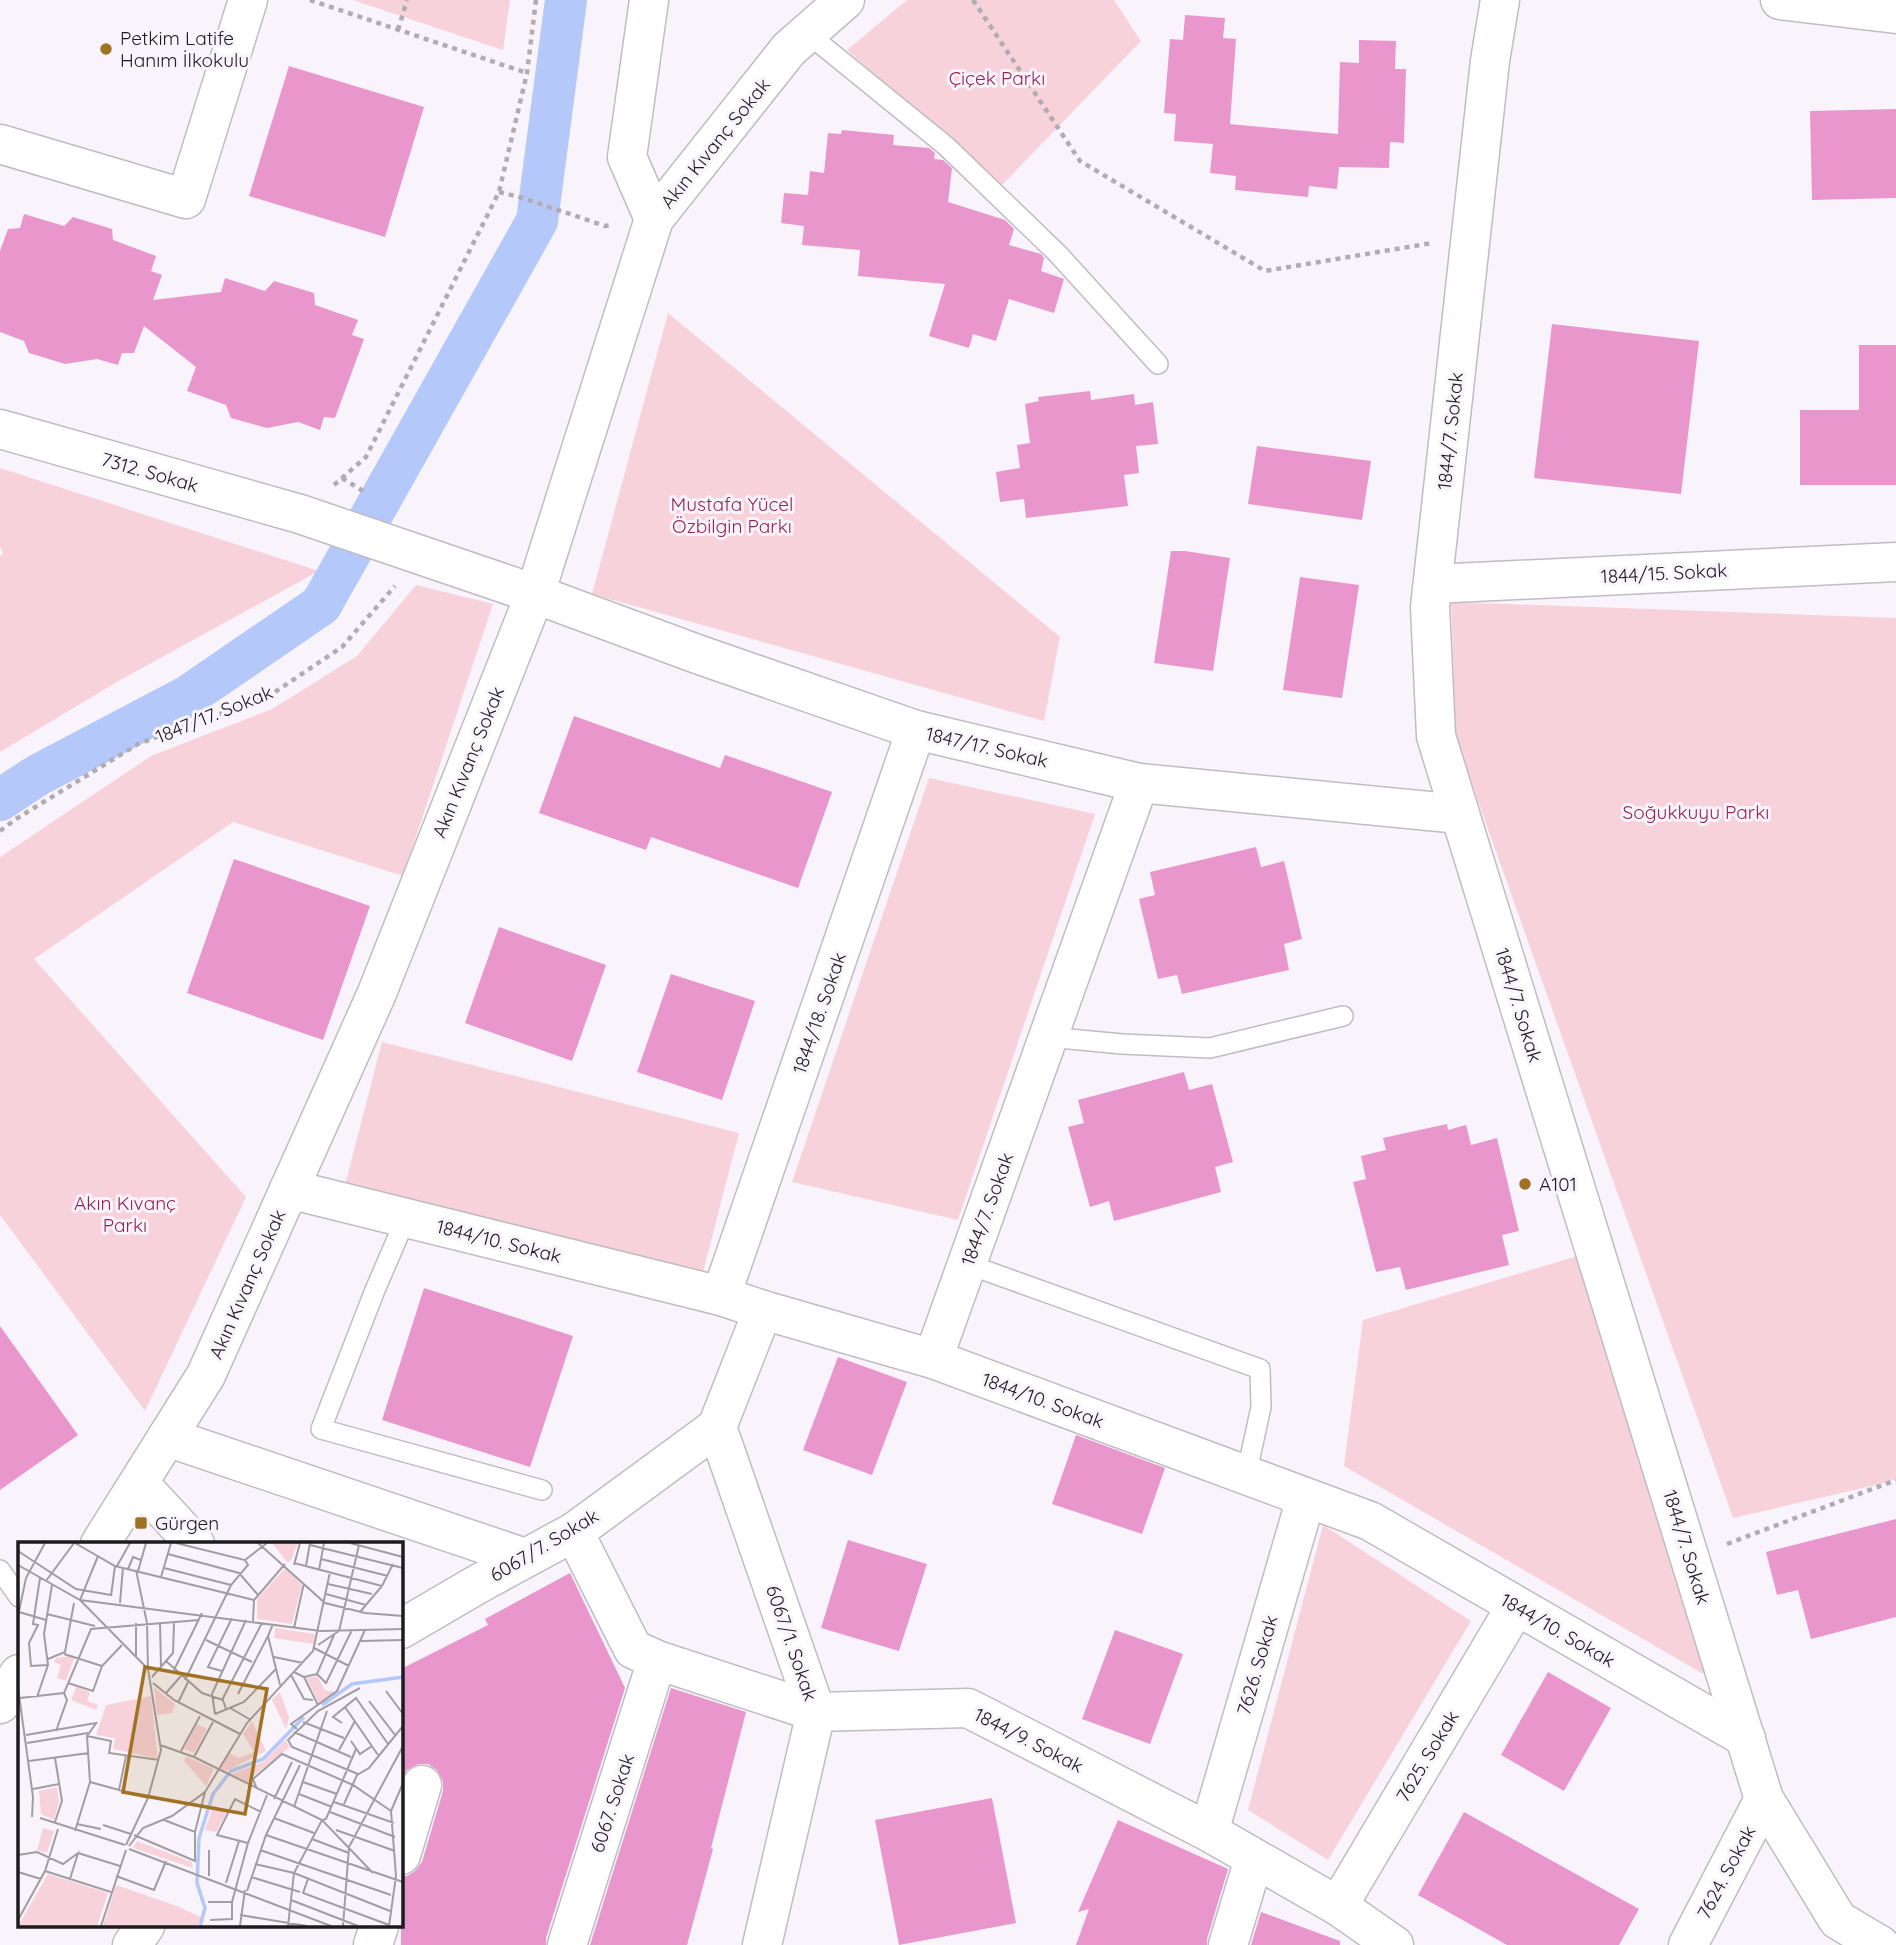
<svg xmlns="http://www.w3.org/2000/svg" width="1896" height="1945" font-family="Quicksand,sans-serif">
  <rect width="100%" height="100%" fill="#f9f4fb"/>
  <g fill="#f8d2da">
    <path d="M353 0H510L503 50Z"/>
    <path d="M907 0H1114L1141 41 1002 185 847 50Z"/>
    <path d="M668 313 1060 637 1044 721 592 594Z"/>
    <path d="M0 468 319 571 122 679 0 752V557L3 553 0 547Z"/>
    <path d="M416 585 493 604 403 876 233 822 34 959 246 1197 145 1411 0 1215V857L151 756 272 709 357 656Z"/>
    <path d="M1451 602 1896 618V1478L1889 1482 1733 1518 1456 739Z"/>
    <path d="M929 778 1095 814 958 1220 792 1182Z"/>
    <path d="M382 1042 739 1133 702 1276 345 1185Z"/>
    <path d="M1581 1255 1707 1676 1344 1466 1363 1320Z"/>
    <path d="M1323 1525 1471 1621 1328 1860 1248 1810Z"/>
  </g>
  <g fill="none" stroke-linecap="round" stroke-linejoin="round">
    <path stroke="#b4c9fa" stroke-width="42" d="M0 800 38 775 188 696 321 605 537 221 566 0"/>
  </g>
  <g fill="#e996cd">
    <path d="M1185 15 1225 18 1223 38 1236 39 1230 124 1338 134 1340 62 1359 63V40L1396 41 1395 69H1406L1404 143 1390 142 1389 168 1339 167 1337 189 1309 186 1308 197 1235 190 1236 176 1210 173 1213 144 1174 141 1176 114 1164 113 1170 39 1183 40Z"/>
    <path d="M289 66 424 107 385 237 249 196Z"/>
    <path d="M1896 109V198L1812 200 1810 111Z"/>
    <path d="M842 130 894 135 893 145 929 148 935 153 934 159 943 160 952 168 948 202 1005 220 1014 229 1009 245 1041 254 1044 258 1041 271 1064 279 1054 313 1009 299 996 341 973 334 969 348 929 336 945 284 858 276 860 250 802 245 804 226 781 223 784 193 808 195 810 171 824 173 828 133 841 134Z"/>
    <path d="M24 214 64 226 73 217 112 229 113 240 156 256 151 271 162 275 153 300 221 292 225 278 265 291 274 281 314 293 315 305 358 320 352 335 364 339 335 418 324 417 320 430 298 422 267 428 231 418 226 405 187 391 196 367 144 326 134 353H122L118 365 97 359 65 364 29 353 24 341 0 332V251L8 229 20 228Z"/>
    <path d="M1552 324 1699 341 1681 494 1534 478Z"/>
    <path d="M1859 345H1896V485H1800V410H1859Z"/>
    <path d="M1090 391 1091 400 1134 394 1135 405 1153 402 1158 444 1136 446 1139 473 1124 475 1128 506 1026 518 1024 499 1000 502 996 472 1020 468 1017 445 1030 443 1025 404 1039 401 1038 397Z"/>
    <path d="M1257 446 1371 461 1362 520 1248 504Z"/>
    <path d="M1171 551H1185L1230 558 1213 671 1154 663Z"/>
    <path d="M1300 577 1359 585 1342 698 1283 690Z"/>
    <path d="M574 716 720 768 725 755 832 792 798 888 651 837 646 850 539 813Z"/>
    <path d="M1256 847 1261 867 1284 861 1302 939 1284 944 1289 970 1182 994 1177 975 1158 979 1139 899 1155 895 1150 872Z"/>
    <path d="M234 859 370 906 323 1040 187 993Z"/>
    <path d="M499 927 606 965 572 1061 465 1023Z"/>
    <path d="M671 974 755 1001 722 1100 637 1072Z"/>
    <path d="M1184 1072 1189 1090 1212 1084 1233 1162 1215 1167 1221 1192 1114 1221 1109 1201 1090 1207 1068 1127 1084 1123 1078 1100Z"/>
    <path d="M1447 1124 1448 1130 1466 1125 1471 1145 1497 1138 1519 1231 1502 1235 1509 1265 1406 1290 1400 1267 1376 1272 1353 1182 1366 1179 1361 1156 1386 1150 1383 1138Z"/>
    <path d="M424 1288 573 1336 530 1467 382 1420Z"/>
    <path d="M0 1326 78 1435 0 1490Z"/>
    <path d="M838 1357 907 1382 872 1475 803 1450Z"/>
    <path d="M1076 1435 1165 1468 1142 1534 1052 1504Z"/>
    <path d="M1896 1519V1617L1811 1639 1798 1590 1777 1595 1766 1552Z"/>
    <path d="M848 1540 927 1564 899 1651 821 1628Z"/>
    <path d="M570 1573 625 1688 546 1938V1945H401V1876H407L415 1871 422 1862 443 1791V1781L437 1770 428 1764H418L407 1770 401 1780V1669L488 1625 485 1619Z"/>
    <path d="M1115 1630 1183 1654 1150 1744 1082 1719Z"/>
    <path d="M1548 1672 1611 1708 1564 1791 1501 1755Z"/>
    <path d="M671 1688 746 1712 711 1848 713 1849 687 1945H590Z"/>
    <path d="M992 1798 1016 1923 899 1945 875 1820Z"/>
    <path d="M1464 1812 1639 1909 1619 1945H1507L1418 1895Z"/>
    <path d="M1118 1820 1228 1869 1207 1939V1945H1076L1089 1909 1078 1912Z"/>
    <path d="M1261 1912 1340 1941V1945H1251Z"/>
  </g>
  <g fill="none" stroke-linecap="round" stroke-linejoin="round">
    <defs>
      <g id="service">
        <path d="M807 33 946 146 1058 254 1158 364"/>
        <path d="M1048 1037 1122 1044 1210 1048 1343 1016"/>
        <path d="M406 1218 375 1290 321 1429 542 1490"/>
        <path d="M967 1264 1260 1369 1261 1407 1246 1476"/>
        <path d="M0 1570 19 1597"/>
      </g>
      <g id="minor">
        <path d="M649 0 627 157 654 219"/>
        <path d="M1500 0 1490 61 1430 607 1436 736 1764 1799 1838 1920 1880 1945"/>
        <path d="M1780 0 1896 14"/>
        <path d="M0 144 186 199 248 0"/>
        <path d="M0 429 300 514 535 594 697 654 916 730 1139 783 1460 814"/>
        <path d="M1433 584 1896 562"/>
        <path d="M289 1189 721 1296 763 1310 933 1359 1370 1521 1746 1738"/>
        <path d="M721 1296 916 730"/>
        <path d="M933 1359 1139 783"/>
        <path d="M717 1427 816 1712 762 1945"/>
        <path d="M717 1427 763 1310"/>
        <path d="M167 1437 525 1558"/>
        <path d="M139 1483 195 1544"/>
        <path d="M574 1532 633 1649 657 1660 816 1712 968 1708 1209 1832 1338 1906 1394 1945"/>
        <path d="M100 1544 206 1375 377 993 535 594 654 219 789 49 845 0"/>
        <path d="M401 1629 478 1584 574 1532 717 1427"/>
        <path d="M0 1704 19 1674"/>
        <path d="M1209 1832 1306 1498"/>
        <path d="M401 1855 422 1785"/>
        <path d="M1338 1906 1516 1606"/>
        <path d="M132 1945 145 1926"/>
        <path d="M373 1945 379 1926"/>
        <path d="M567 1945 657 1660"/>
        <path d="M1228 1945 1254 1859"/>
        <path d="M1688 1945 1764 1799"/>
      </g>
    </defs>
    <use href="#service" stroke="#c1bcc2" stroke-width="22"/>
    <use href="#minor" stroke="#c1bcc2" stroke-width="41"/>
    <g stroke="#b0acb1" stroke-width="4.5" stroke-dasharray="5 5" stroke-linecap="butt">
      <path d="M310 0 527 73"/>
      <path d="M973 0 1080 161 1265 271 1432 243"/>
      <path d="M398 30 407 0"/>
      <path d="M499 192 523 198 605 226 612 225"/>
      <path d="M342 478 363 491"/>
      <path d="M334 485 366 457 499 192 527 73 536 0"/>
      <path d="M0 831 16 819 138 744 269 696 342 647 395 586"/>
      <path d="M1727 1544 1896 1480"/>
    </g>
    <use href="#service" stroke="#fff" stroke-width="19"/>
    <use href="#minor" stroke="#fff" stroke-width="38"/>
  </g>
  <g fill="#a07324" stroke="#f9f4fb" stroke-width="2.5">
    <circle cx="106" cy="49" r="7"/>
    <circle cx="1525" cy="1184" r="7"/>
    <rect x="134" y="1516" width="14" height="14" rx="3.5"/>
  </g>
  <g text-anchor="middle" stroke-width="6" stroke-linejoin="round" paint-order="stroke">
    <g font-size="19" fill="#1d1b1d" stroke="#f9f4fb" text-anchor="start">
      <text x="120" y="45">Petkim Latife<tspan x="120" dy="22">Hanım İlkokulu</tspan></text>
      <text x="1539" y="1191">A101</text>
      <text x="155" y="1530">Gürgen</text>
    </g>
    <g font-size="19" fill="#95244c" stroke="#f9f4fb">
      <text x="997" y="85">Çiçek Parkı</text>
      <text x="732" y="511">Mustafa Yücel<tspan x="732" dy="22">Özbilgin Parkı</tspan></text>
      <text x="1696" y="819">Soğukkuyu Parkı</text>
      <text x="125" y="1210">Akın Kıvanç<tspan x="125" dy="22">Parkı</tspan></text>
    </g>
    <g font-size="19" fill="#1d1b1d" stroke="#f9f4fb">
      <text transform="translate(715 143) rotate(-51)" y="7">Akın Kıvanç Sokak</text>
      <text transform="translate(1450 431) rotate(-84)" y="7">1844/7. Sokak</text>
      <text transform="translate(150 472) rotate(16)" y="7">7312. Sokak</text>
      <text transform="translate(1664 573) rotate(-3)" y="7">1844/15. Sokak</text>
      <text transform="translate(214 714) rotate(-22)" y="7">1847/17. Sokak</text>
      <text transform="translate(987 747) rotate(13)" y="7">1847/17. Sokak</text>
      <text transform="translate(468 762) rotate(-68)" y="7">Akın Kıvanç Sokak</text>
      <text transform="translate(1519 1005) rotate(73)" y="7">1844/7. Sokak</text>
      <text transform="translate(819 1013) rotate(-71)" y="7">1844/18. Sokak</text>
      <text transform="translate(987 1209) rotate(-70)" y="7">1844/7. Sokak</text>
      <text transform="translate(499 1241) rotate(14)" y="7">1844/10. Sokak</text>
      <text transform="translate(247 1284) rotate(-66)" y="7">Akın Kıvanç Sokak</text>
      <text transform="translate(1043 1400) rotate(20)" y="7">1844/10. Sokak</text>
      <text transform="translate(544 1545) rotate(-31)" y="7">6067/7. Sokak</text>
      <text transform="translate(1687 1547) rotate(73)" y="7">1844/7. Sokak</text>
      <text transform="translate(1558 1630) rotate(30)" y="7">1844/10. Sokak</text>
      <text transform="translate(792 1643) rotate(71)" y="7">6067/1. Sokak</text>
      <text transform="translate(1257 1665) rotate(-74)" y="7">7626. Sokak</text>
      <text transform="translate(1029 1740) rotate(27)" y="7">1844/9. Sokak</text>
      <text transform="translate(1427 1756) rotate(-59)" y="7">7625. Sokak</text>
      <text transform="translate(612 1803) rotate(-72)" y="7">6067. Sokak</text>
      <text transform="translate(1726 1872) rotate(-62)" y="7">7624. Sokak</text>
    </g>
  </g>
  <g transform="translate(18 1542)">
    <rect width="385" height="385" fill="#f9f4fb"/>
    <path d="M254 1H280L273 18 270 21ZM267 26 284 43 274 82 239 77V57ZM257 86 297 92 296 102 256 96ZM52 114 56 116 48 139 39 136 43 123 36 120 38 116ZM299 134 307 148 317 150 301 161 288 136ZM58 145 72 150 69 159 80 163 78 168 53 158ZM136 145 157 162 154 171 139 173ZM262 150 271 176 268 187 254 158ZM133 154 140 217 95 207 97 196 78 193 88 163ZM234 179 248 209 207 230 202 227 211 211 221 216 236 210 225 192ZM179 182 189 187 176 211 166 207ZM267 198 272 205 233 236 236 244 213 232 245 220ZM168 214 196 227 188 244 166 219ZM39 245 41 261 36 278 23 272 21 249ZM195 263 209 270 198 290 187 288ZM25 286 36 289 29 311 19 308ZM119 299 174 320 175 326 115 306ZM30 332 90 351 79 384H0ZM98 343 159 364 185 376 178 384H85Z" fill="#f8d2da"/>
    <path fill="none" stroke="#b4c9fa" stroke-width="3.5" d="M304 163 334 142 385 135M182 384 187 366 179 341 181 296 195 252 213 229 245 217 286 175"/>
    <path fill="none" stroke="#a19da2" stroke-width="2" d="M57 1 97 24 236 58M158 1 227 18 230 23 213 43 167 138M240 1 307 61 347 71 385 74M332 1 385 15M292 3 385 26M0 9 58 47 93 53M150 12 221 31 240 53M80 14 62 58 130 127 143 208 130 256 108 303M303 17 370 34M227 18 249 1M276 21 364 44M0 23 62 58 303 89 385 87M276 23 282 1M99 24 112 1M288 24 292 1M146 26 213 43M110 27 115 15 123 18M118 28 129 81 130 127M301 28 306 1M120 29 128 1M143 35 153 1M22 36 15 82 20 83 11 101 13 124 30 123M28 39 56 1M310 42 354 52M308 52 348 63M93 54 97 24M102 61 105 25M1 70 28 78M342 70 364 44 375 22M29 72 77 84M0 74 8 36 27 1M235 79 236 58 267 22M142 81 143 124M255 82 250 94 262 143M276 86 286 41M188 98 234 120M343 99 385 98M300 103 321 89 341 3M296 106 331 124M46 112 84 124M118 115V81M256 115 285 121M30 117 47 110 56 61M148 119 184 151 205 158 208 167M156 128 184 71M204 129 190 125 214 76M276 130 286 135 300 163M299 132 308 141 334 88M273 133 286 157 295 158M134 135 155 111 156 81M286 135 299 132 316 93M50 141 75 149 84 124 104 103M135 141 156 158 222 192M0 146 15 255 14 275M368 149 385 172M148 151 163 134M220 152 250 94M19 155 30 123 26 92 34 43M2 156 46 151M204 158 244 81M351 159 377 193M160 161 170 140M327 165 360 213M212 166 233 178M197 172 194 152 228 78M197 172 226 160 258 127M285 180 326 196M324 181 315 175 338 156 370 202M279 187 273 182 319 149 347 88M38 189 49 158 46 151 73 87 181 78M276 190 333 215M8 193 78 181M69 194 93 199 91 211 141 218M333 199 342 212 354 204M9 201 70 191M142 203 176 215 304 278 355 331M321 208 337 179M163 209 182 174M176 215 195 180M37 216 44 259 37 280M11 219 71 211M340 232 274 205 270 198 300 169 342 146M72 240 130 256M285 240 319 252M15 247 41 242M239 247 235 237 264 212 335 243 373 269M101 248 108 214M281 252 314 265M256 257 274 220M316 260 376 281M326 262 339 233 351 226 385 184M276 265 309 169M312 270 377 295M22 276 107 303M256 276 296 291M146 278 177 290 187 250M59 282 83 287M85 283 113 292M318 288 377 309M57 289 72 240 69 194 79 180M116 293 177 319V290M248 293 385 340M294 297 331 311M230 301 199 293 217 257 243 270M111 304 125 286 154 274 187 250 229 181 295 109 312 30M111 307 313 384M191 308V334M242 308 373 353M60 311 102 324M0 313 19 310 45 322 60 311 52 337M237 322 276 331 372 369M27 329 93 350M0 330 23 337M98 334 136 348 148 319M378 334 373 269 385 241M233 335 282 350M290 337 285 351 371 383M208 341 221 299M229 349 248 293 282 223M273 358 340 384M190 360H214M222 373 289 384M0 378 27 329 40 287M192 378 214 377V360L230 301 249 253M83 384 108 308M222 384 227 348M270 384 276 331 304 278 308 277 338 207M325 384 331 305 385 204M371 384 378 334"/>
    <path fill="#a07324" fill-opacity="0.15" stroke="#a07324" stroke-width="3.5" d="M127 125 249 147 227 272 105 250Z"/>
    <rect width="385" height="385" fill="none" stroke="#1d1b1d" stroke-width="3.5"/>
  </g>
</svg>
